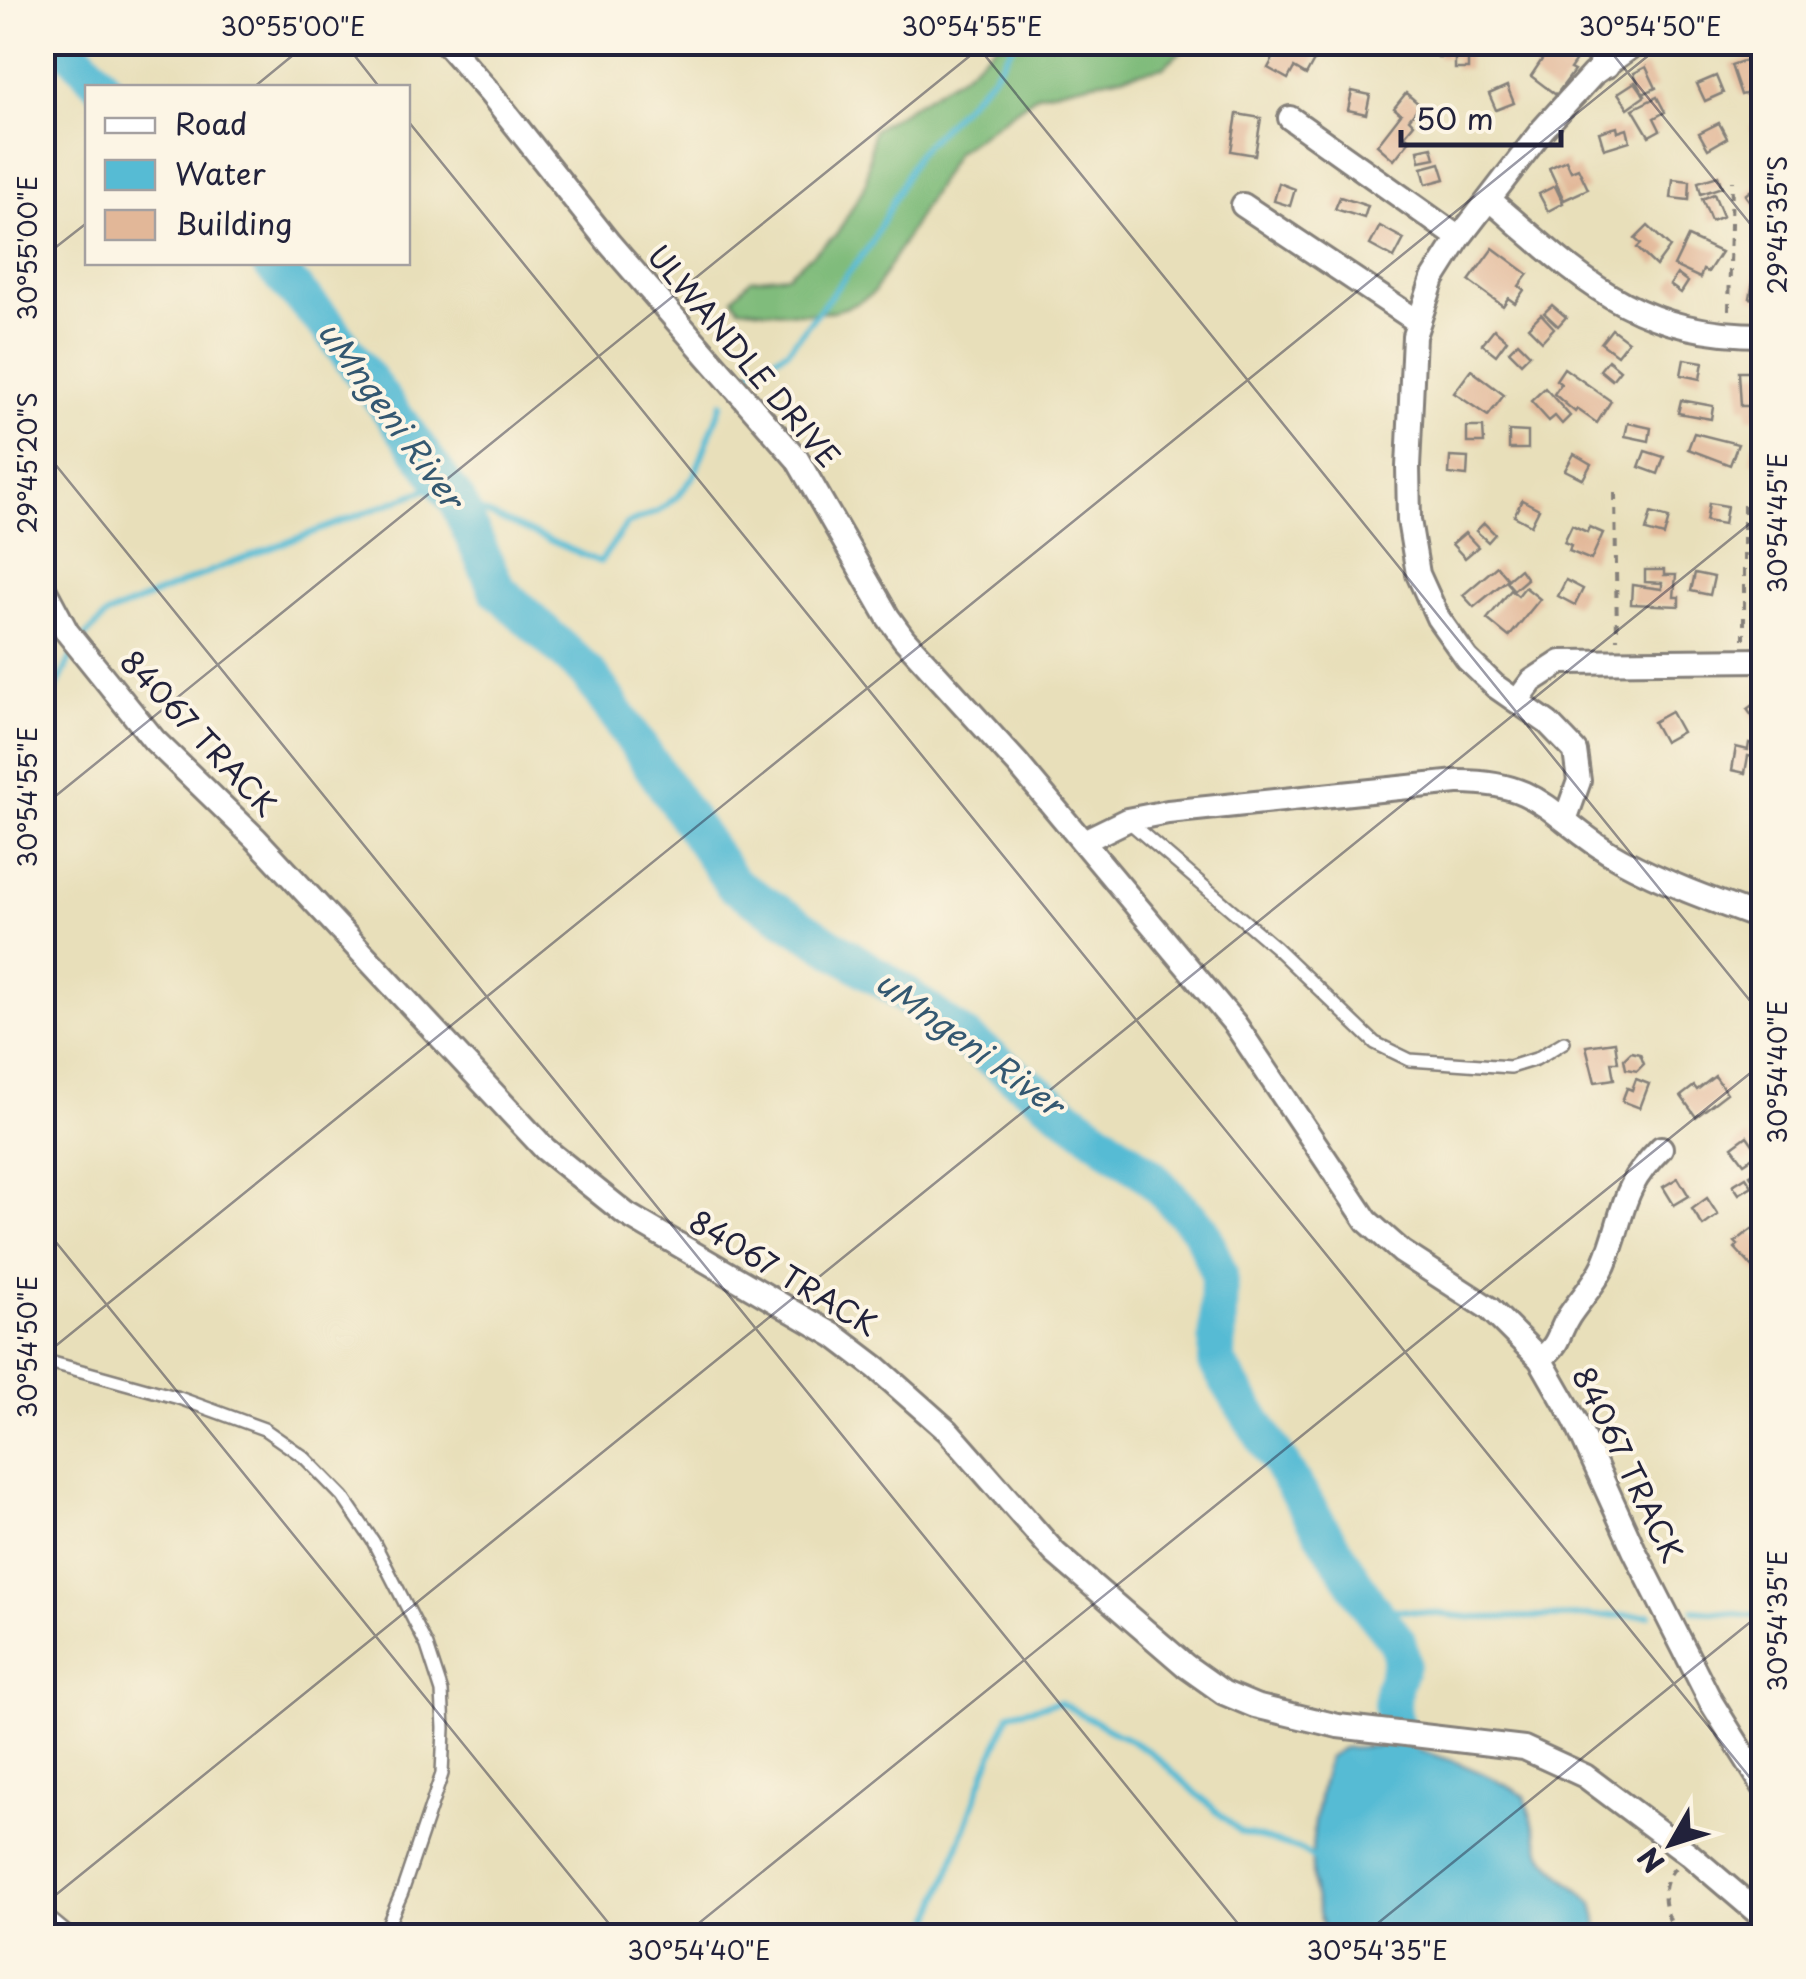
<svg xmlns="http://www.w3.org/2000/svg" width="1806" height="1979" font-family="'Playpen Sans',sans-serif">
  <rect width="100%" height="100%" fill="#fcf5e5"/>
  <filter id="ink" filterUnits="userSpaceOnUse"><feTurbulence type="fractalNoise" baseFrequency=".01" numOctaves="2"/><feDisplacementMap in="SourceGraphic" scale="20" xChannelSelector="R" yChannelSelector="G"/><feConvolveMatrix kernelMatrix="1 2 1 2 8 2 1 2 1" color-interpolation-filters="sRGB"/></filter>
  <filter id="wash" filterUnits="userSpaceOnUse"><feTurbulence type="fractalNoise" baseFrequency=".0048" numOctaves="4" result="noise"/><feDisplacementMap in="SourceGraphic" scale="40" xChannelSelector="R" yChannelSelector="G"/><feGaussianBlur stdDeviation="2.25" result="paint"/><feColorMatrix in="noise" values="0 0 0 0 0 0 0 0 0 0 0 0 0 0 0 0 0 1.4 0 .05"/><feComposite in="paint" operator="in"/></filter>
  <g filter="url(#wash)">
    <rect width="100%" height="100%" fill="#e8dfba"/>
    <path fill="#80bc7b" stroke="#516f5b" stroke-width="2.5" d="M998 43H1191L1163 67 1038 94 956 152 874 292C835 324 785 312 739 307L733 298 751 279 787 275 837 234 866 184 873 130 963 74Z"/>
    <path fill="#56bbd4" stroke="#3c6e88" stroke-width="2.5" d="M1396 1745C1446 1756 1481 1770 1525 1796L1542 1853 1561 1875 1593 1903 1601 1936H1328C1300 1880 1314 1815 1328 1757L1343 1748Z"/>
    <g fill="none" stroke-linecap="round" stroke-linejoin="round">
      <g stroke="#56bbd4" stroke-width="6">
        <path d="M742 376 788 350 871 244 917 154 993 75 1015 42"/>
        <path d="M457 501 600 562 627 524 657 512 679 495 695 474 722 403"/>
        <path d="M81 641 107 615 221 567 444 483"/>
        <path d="M42 718 74 651"/>
        <path d="M1370 1607 1478 1618 1650 1615"/>
        <path d="M1694 1610 1764 1617"/>
        <path d="M926 1936 987 1767 1010 1713 1059 1702 1149 1751 1240 1832 1299 1849 1319 1862"/>
      </g>
      <g stroke="#56bbd4" stroke-width="38">
        <path d="M63 42 105 88"/>
        <path d="M269 262 328 326 457 501 497 589 589 674 733 884 899 990 1149 1175 1201 1230 1219 1274 1217 1363 1370 1607 1397 1641 1402 1661 1393 1688 1392 1707 1401 1772"/>
      </g>
    </g>
    <g id="blocks">
      <g fill="#e2b798">
        <path d="M1292 42H1324L1306 75 1294 68 1288 79 1268 68 1280 46 1287 51Z"/>
        <path d="M1439 42H1457V52H1468V69H1455V57H1438Z"/>
        <path d="M1552 42H1570L1583 50 1570 69 1574 71 1556 95 1531 76 1543 58 1540 56 1547 44 1550 46Z"/>
        <path d="M1755 57 1764 71V107L1754 110 1749 93 1741 95 1731 65Z"/>
        <path d="M1646 67 1656 88 1643 94 1634 73Z"/>
        <path d="M1716 76 1723 93 1705 101 1697 84Z"/>
        <path d="M1635 82 1645 96 1628 108 1618 93Z"/>
        <path d="M1507 86 1514 103 1496 110 1489 94Z"/>
        <path d="M1352 91 1370 95 1366 114 1348 110Z"/>
        <path d="M1406 93 1420 105 1409 119 1414 124 1405 135 1410 140 1394 160 1377 145 1401 114 1394 108Z"/>
        <path d="M1657 97 1665 112 1654 118 1660 130 1649 136 1633 109Z"/>
        <path d="M1237 114 1261 118 1255 155 1231 151Z"/>
        <path d="M1764 120V161H1763L1750 127Z"/>
        <path d="M1719 123 1727 138 1708 149 1699 133Z"/>
        <path d="M1617 127 1618 132 1627 129 1630 141 1604 149 1599 132Z"/>
        <path d="M1432 147 1435 158 1420 161 1418 150Z"/>
        <path d="M1566 160 1571 171 1578 168 1588 189 1564 200 1549 168Z"/>
        <path d="M1440 163 1445 179 1426 184 1422 168Z"/>
        <path d="M1718 176 1722 187 1701 194 1698 182Z"/>
        <path d="M1673 179 1690 181 1689 200 1671 198Z"/>
        <path d="M1764 180V210L1758 203 1754 207 1745 195Z"/>
        <path d="M1279 183 1295 189 1290 206 1274 201Z"/>
        <path d="M1555 186 1563 203 1548 211 1539 194Z"/>
        <path d="M1714 194 1723 216 1711 221 1702 199Z"/>
        <path d="M1340 197 1368 206 1364 218 1335 209Z"/>
        <path d="M1380 226 1404 239 1394 258 1370 245Z"/>
        <path d="M1648 226 1670 247 1656 266 1637 248 1641 244 1635 239Z"/>
        <path d="M1688 237 1721 252 1708 272 1703 270 1700 278 1674 266Z"/>
        <path d="M1493 248 1528 274 1519 286 1524 290 1515 303 1508 298 1503 306 1469 281Z"/>
        <path d="M1755 270 1764 271V301L1750 298Z"/>
        <path d="M1677 274 1688 282 1681 293 1670 285Z"/>
        <path d="M1552 305 1566 317 1558 326 1544 313Z"/>
        <path d="M1541 314 1554 328 1542 341 1528 327Z"/>
        <path d="M1494 329 1507 340 1496 355 1482 344Z"/>
        <path d="M1612 329 1628 341 1617 355 1601 343Z"/>
        <path d="M1518 342 1530 354 1521 363 1509 351Z"/>
        <path d="M1684 359 1703 362 1700 379 1681 375Z"/>
        <path d="M1608 360 1620 370 1612 380 1600 370Z"/>
        <path d="M1564 368 1611 401 1597 423 1577 409 1575 412 1554 394 1561 384 1556 380Z"/>
        <path d="M1471 370 1504 395 1488 416 1454 393Z"/>
        <path d="M1739 372H1764V418H1748V406H1741Z"/>
        <path d="M1545 388 1570 416 1562 424 1555 416 1549 421 1531 401Z"/>
        <path d="M1681 400 1713 406 1711 419 1678 413Z"/>
        <path d="M1628 423 1651 428 1649 441 1625 436Z"/>
        <path d="M1467 427H1483L1484 443H1467Z"/>
        <path d="M1509 431 1528 432V449H1509Z"/>
        <path d="M1694 433 1738 444 1730 465 1688 449Z"/>
        <path d="M1753 444 1764 445V462L1751 461Z"/>
        <path d="M1645 451 1664 457 1658 474 1639 467Z"/>
        <path d="M1574 454 1591 464 1583 479 1565 470Z"/>
        <path d="M1450 457 1468 458 1467 476 1449 474Z"/>
        <path d="M1522 500 1539 509 1531 525 1514 516Z"/>
        <path d="M1709 503 1727 506 1724 524 1706 521Z"/>
        <path d="M1651 513 1669 518 1664 536 1646 531Z"/>
        <path d="M1484 523 1495 534 1488 542 1476 531Z"/>
        <path d="M1572 525 1587 532 1589 527 1603 533 1591 560 1569 551 1571 545 1564 542Z"/>
        <path d="M1465 533 1478 547 1465 558 1452 544Z"/>
        <path d="M1497 566 1508 579 1474 607 1463 595Z"/>
        <path d="M1520 569 1527 579 1514 590 1506 581Z"/>
        <path d="M1645 570H1664V575H1676L1674 597H1679V606L1631 604 1632 585 1662 589V583L1645 582Z"/>
        <path d="M1695 573 1714 577 1710 595 1691 591Z"/>
        <path d="M1566 580 1583 589 1575 605 1558 596Z"/>
        <path d="M1525 587 1540 599 1509 637 1487 619 1511 590 1518 596Z"/>
        <path d="M1762 698 1764 718 1757 723 1747 709Z"/>
        <path d="M1671 712 1682 732 1664 742 1653 722Z"/>
        <path d="M1749 743 1764 746V759L1748 756 1745 773 1732 770 1736 747 1748 750Z"/>
        <path d="M1615 1042 1618 1062H1611L1614 1079 1595 1082 1586 1046Z"/>
        <path d="M1631 1052 1640 1054 1644 1064 1637 1071 1626 1069 1624 1059Z"/>
        <path d="M1715 1076 1727 1093 1696 1117 1681 1096 1694 1086 1697 1090Z"/>
        <path d="M1636 1079 1649 1084 1640 1108 1622 1101 1627 1088 1632 1090Z"/>
        <path d="M1747 1136 1759 1153 1744 1163 1732 1147Z"/>
        <path d="M1764 1166V1196L1750 1175Z"/>
        <path d="M1746 1177 1752 1186 1739 1194 1733 1185Z"/>
        <path d="M1678 1178 1689 1196 1674 1205 1663 1187Z"/>
        <path d="M1707 1198 1718 1215 1703 1226 1692 1209Z"/>
        <path d="M1752 1229 1764 1245V1269L1758 1273 1735 1248 1738 1245 1735 1242Z"/>
      </g>
    </g>
  </g>
  <g filter="url(#ink)">
    <use href="#blocks" fill-opacity="0" stroke="#85807a" stroke-width="2.5"/>
    <g fill="none" stroke-linecap="round" stroke-linejoin="round">
      <defs>
        <g id="service">
          <path d="M1129 822 1276 948 1375 1043 1410 1060 1510 1067 1536 1059 1564 1042"/>
          <path d="M42 1360 179 1398 264 1429 304 1457 343 1497 373 1541 427 1646 442 1692 444 1728 442 1774 402 1892 383 1936"/>
          <path d="M42 1912 71 1936"/>
        </g>
        <g id="minor">
          <path d="M445 42 490 93 609 243 797 459 888 617 904 639 1017 763 1235 1024 1367 1221 1402 1252 1490 1309 1540 1359 1575 1420 1634 1550 1711 1702 1764 1787"/>
          <path d="M1588 42 1607 66"/>
          <path d="M1290 118 1459 238"/>
          <path d="M1490 200C1583 280 1633 335 1764 335"/>
          <path d="M1243 205 1417 321"/>
          <path d="M42 585 67 632 154 740 256 839 545 1149 626 1214 835 1336 877 1368 948 1431 1055 1553 1186 1666 1224 1693 1255 1706 1338 1726 1524 1748 1585 1776 1689 1854 1764 1918"/>
          <path d="M1517 701 1532 681 1561 662 1764 660"/>
          <path d="M1565 820 1579 781 1575 751 1548 723 1495 686 1467 659 1438 618 1418 574 1409 520 1408 467 1414 336 1433 279 1459 238 1543 129 1593 74 1638 42"/>
          <path d="M1084 841 1127 820 1168 812 1457 782C1546 781 1552 822 1620 859 1666 884 1714 901 1764 919"/>
          <path d="M1540 1359C1562 1342 1556 1336 1569 1316 1581 1298 1595 1284 1604 1265 1626 1214 1617 1192 1661 1148"/>
        </g>
      </defs>
      <use href="#service" stroke="#85807a" stroke-width="16"/>
      <use href="#minor" stroke="#85807a" stroke-width="28"/>
      <g stroke="#85807a" stroke-width="4" stroke-dasharray="8 8" stroke-linecap="butt">
        <path d="M1729 310 1732 181"/>
        <path d="M1615 493 1617 639"/>
        <path d="M1744 505V639"/>
        <path d="M1675 1868C1657 1888 1665 1915 1678 1936"/>
      </g>
      <use href="#service" stroke="#fff" stroke-width="11"/>
      <use href="#minor" stroke="#fff" stroke-width="22"/>
    </g>
  </g>
  <path fill="none" stroke="#22223b" stroke-width="2.5" stroke-opacity="0.45" d="M344 42 380 88M974 42 1764 1018M1603 42 1764 241M253 88 309 42M408 121 1764 1795M42 258 88 222M42 448 1248 1936M42 807 987 42M42 1225 619 1936M42 1357 1665 42M42 1906 1764 512M683 1936 1764 1062M1362 1936 1764 1611"/>
  <g text-anchor="middle" stroke-width="8" stroke-linejoin="round" paint-order="stroke">
    <g font-size="30" fill="#22223b" stroke="#fcf5e5">
      <text transform="translate(743 357) rotate(50)" y="10">ULWANDLE DRIVE</text>
      <text transform="translate(198 734) rotate(47)" y="10">84067 TRACK</text>
      <text transform="translate(783 1274) rotate(31)" y="10">84067 TRACK</text>
      <text transform="translate(1627 1465) rotate(64)" y="10">84067 TRACK</text>
    </g>
    <g font-size="32" font-style="italic" fill="#345871" stroke="#fcf5e5">
      <text transform="translate(390 415) rotate(54)" y="11">uMngeni River</text>
      <text transform="translate(969 1044) rotate(36)" y="11">uMngeni River</text>
    </g>
  </g>
  <rect width="1806" height="1979" fill="none" stroke="#fcf5e5" stroke-width="110"/>
  <rect x="85" y="85" width="325" height="180" fill="#fcf5e5" stroke="#a5a1a1" stroke-width="2.5"/>
  <rect x="105" y="118" width="50" height="15" fill="#ffffff" stroke="#a5a1a1" stroke-width="2.5"/>
  <text x="175" y="135" font-size="30" fill="#22223b">Road</text>
  <rect x="105" y="160" width="50" height="30" fill="#56bbd4" stroke="#a5a1a1" stroke-width="2.5"/>
  <text x="175" y="185" font-size="30" fill="#22223b">Water</text>
  <rect x="105" y="210" width="50" height="30" fill="#e2b798" stroke="#a5a1a1" stroke-width="2.5"/>
  <text x="175" y="235" font-size="30" fill="#22223b">Building</text>
  <g transform="translate(1671 1844) rotate(231)" stroke="#fcf5e5" stroke-width="8" paint-order="stroke">
  <path d="M0-8L18 38L0 25L-18 38Z" fill="#22223b"/>
  <text y="-15" font-size="28" font-weight="bold" text-anchor="middle" fill="#22223b">N</text>
  </g>
  <path d="M1401 130v15h160v-15" fill="none" stroke="#22223b" stroke-width="5"/>
  <text x="1416" y="130" font-size="30" fill="#22223b" stroke="#fcf5e5" stroke-width="8" paint-order="stroke">50 m</text>
  <rect x="55" y="55" width="1696" height="1869" fill="none" stroke="#22223b" stroke-width="4"/>
  <g font-size="25" text-anchor="middle" fill="#22223b">
    <text x="293" y="36">30°55'00"E</text>
    <text x="972" y="36">30°54'55"E</text>
    <text x="1650" y="36">30°54'50"E</text>
    <text transform="translate(1778 225) rotate(-90)" y="9">29°45'35"S</text>
    <text transform="translate(28 248) rotate(-90)" y="9">30°55'00"E</text>
    <text transform="translate(28 463) rotate(-90)" y="9">29°45'20"S</text>
    <text transform="translate(1778 523) rotate(-90)" y="9">30°54'45"E</text>
    <text transform="translate(28 797) rotate(-90)" y="9">30°54'55"E</text>
    <text transform="translate(1778 1072) rotate(-90)" y="9">30°54'40"E</text>
    <text transform="translate(28 1347) rotate(-90)" y="9">30°54'50"E</text>
    <text transform="translate(1778 1621) rotate(-90)" y="9">30°54'35"E</text>
    <text x="699" y="1960">30°54'40"E</text>
    <text x="1377" y="1960">30°54'35"E</text>
  </g>
</svg>
